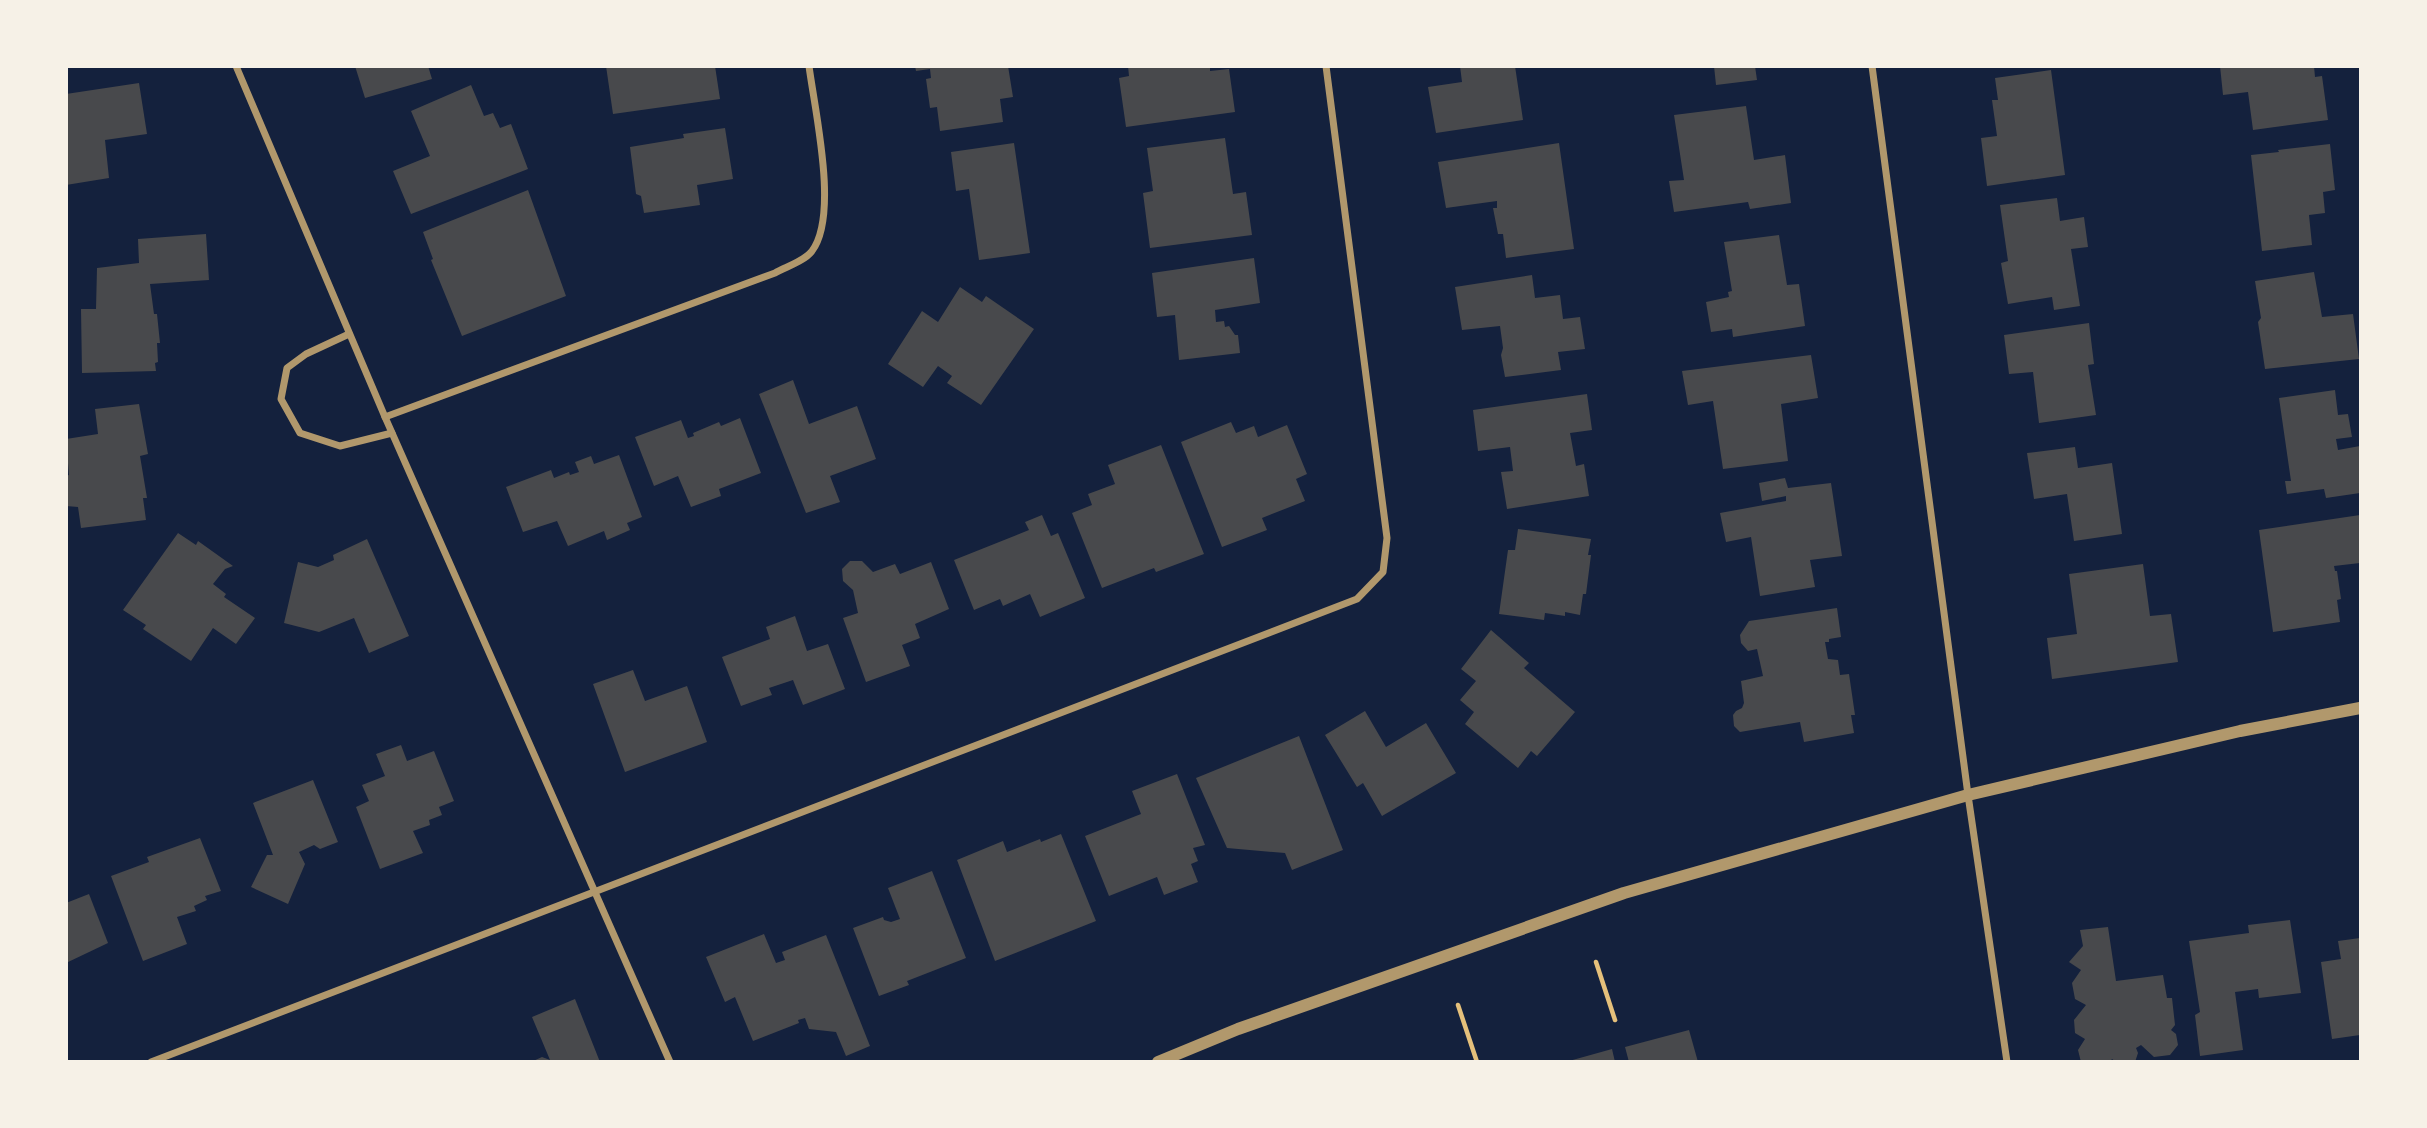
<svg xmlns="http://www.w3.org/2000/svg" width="2427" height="1128" font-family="'Fira Sans',sans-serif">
  <rect width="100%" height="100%" fill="#14213d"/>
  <g fill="#48494c">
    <path d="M355 66H428L432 79 365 98Z"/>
    <path d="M606 66H715L720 99 613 114Z"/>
    <path d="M915 66H1008L1013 97 1000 99 1003 122 940 131 937 107 930 108 926 79 931 78 930 69 916 71Z"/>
    <path d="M1128 66H1210V71L1229 69 1235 112 1126 127 1119 78 1129 76Z"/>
    <path d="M1460 66H1515L1523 120 1436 133 1428 87 1462 82Z"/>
    <path d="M1714 66H1755L1757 80 1716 85Z"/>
    <path d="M2220 66H2314L2315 77 2322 76 2328 120 2253 130 2248 92 2223 95Z"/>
    <path d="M2051 70 2065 175 1987 186 1981 138 1997 136 1992 100H1998L1995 78Z"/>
    <path d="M139 83 147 134 105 140 109 178 66 185V94Z"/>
    <path d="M471 85 484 116 493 113 500 128 511 124 528 169 411 214 393 171 430 156 411 111Z"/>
    <path d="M1746 106 1754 160 1785 155 1791 203 1750 209 1748 202 1674 212 1669 181 1684 180 1674 115Z"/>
    <path d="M725 128 733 179 697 185 700 205 644 213 641 196 636 194 630 147 684 138 683 134Z"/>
    <path d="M1225 138 1233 194 1246 192 1252 235 1150 248 1143 193 1153 191 1147 148Z"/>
    <path d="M1014 143 1030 253 979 260 969 189 956 191 951 152Z"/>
    <path d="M1559 143 1574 249 1506 258 1503 234H1498L1493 208H1497V201L1446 208 1438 162Z"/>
    <path d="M2330 144 2335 190 2323 192 2325 213 2309 215 2312 245 2262 251 2251 155 2279 152 2278 150Z"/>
    <path d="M528 190 566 296 462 336 431 260 433 259 423 232Z"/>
    <path d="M2057 198 2060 221 2084 217 2088 247 2071 249 2080 306 2054 310 2052 297 2008 304 2001 263 2008 261 2000 205Z"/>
    <path d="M206 234 209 280 150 284 154 314H157L160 343H157L158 362 155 363 156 371 82 373 81 309H96L97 268 139 263 138 239Z"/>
    <path d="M1779 235 1787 285 1799 284 1805 326 1733 337 1732 329 1711 332 1706 302 1729 297 1728 292 1732 291 1724 242Z"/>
    <path d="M1254 258 1260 303 1215 310 1216 322 1224 321 1225 327 1229 326 1235 335H1238L1240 353 1179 360 1175 315 1157 317 1152 273Z"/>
    <path d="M2314 272 2322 317 2353 314 2359 359 2265 369 2258 322 2261 318 2255 281Z"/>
    <path d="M1532 275 1535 298 1560 295 1563 319 1580 317 1585 349 1558 352 1561 370 1505 377 1501 355 1503 348 1500 326 1462 330 1455 287Z"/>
    <path d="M960 287 982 302 986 296 1034 329 981 405 947 383 952 376 938 366 923 387 888 364 922 311 938 322Z"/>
    <path d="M2089 323 2094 364 2088 365 2096 415 2039 423 2033 372 2009 374 2004 335Z"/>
    <path d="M1811 355 1818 398 1781 404 1788 461 1723 469 1713 401 1688 405 1682 371Z"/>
    <path d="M793 380 809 424 857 406 876 459 830 476 840 502 806 513 759 394Z"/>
    <path d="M2335 390 2338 415 2348 414 2352 437 2336 439 2338 450 2360 446V493L2326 498 2324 489 2287 494 2285 481H2291L2279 398Z"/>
    <path d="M1587 394 1592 430 1570 433 1576 466 1584 464 1589 496 1507 509 1501 472 1513 471 1510 447 1478 451 1473 410Z"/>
    <path d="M139 404 148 454 140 456 147 498H143L146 520 81 528 78 507 66 506V476L69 475 66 439 98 434 95 409Z"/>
    <path d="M740 418 761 473 719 489 721 496 691 507 678 476 654 486 635 437 681 420 688 438 694 436 693 433 719 422 721 426Z"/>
    <path d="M1231 422 1236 433 1254 426 1258 437 1287 425 1307 474 1296 479 1305 501 1262 518 1267 530 1222 547 1181 442Z"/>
    <path d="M1161 445 1204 554 1156 572 1154 568 1102 588 1072 513 1092 505 1088 494 1115 484 1108 465Z"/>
    <path d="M2075 447 2078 468 2112 463 2122 534 2074 541 2067 494 2034 499 2027 453Z"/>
    <path d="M619 455 642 517 627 523 630 530 607 540 604 531 568 546 557 521 523 532 506 487 551 470 554 478 569 472 570 475 579 472 575 462 591 456 594 464Z"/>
    <path d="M1785 478 1788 488 1831 483 1842 556 1810 560 1815 587 1760 596 1751 537 1726 542 1720 513 1786 501V496L1762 501 1759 483Z"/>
    <path d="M1042 515 1051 536 1058 533 1085 598 1040 617 1030 594 1003 606 1000 599 974 610 954 560 1029 530 1025 522Z"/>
    <path d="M2360 515V563L2334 566 2335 571H2337L2341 599 2337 600 2340 622 2273 632 2259 530Z"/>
    <path d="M1518 529 1591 539 1588 555H1591L1586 594H1583L1580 615 1565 612V616L1545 613 1544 620 1499 614 1508 550H1515Z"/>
    <path d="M178 533 196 545 198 541 233 566 225 569 213 584 226 594 224 597 255 618 236 644 213 628 191 661 143 629 146 625 123 610Z"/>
    <path d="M367 539 409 636 369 653 354 618 319 632 284 623 298 562 318 567 334 560 333 555Z"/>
    <path d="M850 561H862L873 572 895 564 900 574 931 562 949 609 915 624 920 638 902 645 910 666 866 682 843 618 858 613 853 590 843 581 842 569Z"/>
    <path d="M2143 564 2150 616 2171 614 2178 662 2052 679 2047 638 2077 634 2069 574Z"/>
    <path d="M1837 608 1841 637 1829 639V642H1825L1828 659 1838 660 1840 675 1849 674 1855 715H1851L1854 733 1804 742 1800 722 1740 732 1734 726 1733 715 1736 711 1742 708 1744 703 1741 681 1763 676 1757 649 1748 651 1741 643 1740 635 1749 621Z"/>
    <path d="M795 616 807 651 828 644 845 689 803 705 793 680 769 688 772 695 741 706 722 657 770 639 766 627Z"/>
    <path d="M1491 630 1529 663 1524 668 1575 712 1537 756 1531 751 1518 768 1465 724 1474 712 1460 700 1476 681 1461 669Z"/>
    <path d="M633 670 645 701 687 686 707 742 625 772 593 684Z"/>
    <path d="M1365 711 1386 747 1426 723 1456 773 1382 816 1363 783 1357 787 1325 735Z"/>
    <path d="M1299 736 1343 850 1292 870 1285 853 1227 848 1196 778Z"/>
    <path d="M401 745 407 761 434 751 454 801 439 807 442 815 429 820 430 825 413 831 423 853 380 869 356 807 369 801 362 785 385 776 376 754Z"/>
    <path d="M1177 774 1205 845 1193 848 1198 861 1191 864 1198 882 1164 895 1157 877 1109 896 1085 836 1141 814 1132 791Z"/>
    <path d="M313 780 338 842 320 849 314 845 299 852 305 864 288 904 251 887 267 855H273L253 803Z"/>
    <path d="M1061 834 1096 921 995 961 957 860 1003 841 1007 852 1040 839 1041 842Z"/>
    <path d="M200 838 221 891 205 896 207 900 194 906 196 911 177 917 187 944 143 961 111 876 149 862 147 857Z"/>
    <path d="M932 871 966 958 907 981 909 985 879 996 853 928 883 917 884 920 891 922 900 919 888 888Z"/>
    <path d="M89 894 108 943 66 963V903Z"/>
    <path d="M2290 920 2301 993 2259 998 2258 989 2235 992 2243 1050 2200 1056 2195 1015 2200 1012 2189 941 2249 933 2248 925Z"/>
    <path d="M2108 927 2116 981 2163 975 2167 998H2172L2175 1025 2171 1030 2176 1034 2178 1045 2170 1055 2154 1057 2141 1045 2136 1048 2138 1053 2135 1062H2116L2112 1059 2110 1062H2081L2078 1050 2085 1039 2075 1033 2074 1020 2086 1005 2075 999 2072 983 2081 970 2069 962 2083 946 2080 930Z"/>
    <path d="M764 934 776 963 785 960 782 952 826 935 870 1046 846 1056 836 1032 809 1029 805 1018 798 1020 799 1023 753 1041 735 997 725 1002 706 957Z"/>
    <path d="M2360 938V1035L2332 1039 2321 962 2341 959 2338 941Z"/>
    <path d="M575 999 600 1062H531L542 1057 550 1060 532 1017Z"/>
    <path d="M1689 1030 1698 1062H1629L1625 1047Z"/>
    <path d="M1612 1049 1615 1062H1569V1061Z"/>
  </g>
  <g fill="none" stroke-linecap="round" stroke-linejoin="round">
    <g stroke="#e5c07b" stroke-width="4.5">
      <path d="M1596 962 1615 1020"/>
      <path d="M1458 1005 1477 1062"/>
    </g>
    <g stroke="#b1986c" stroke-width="7">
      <path d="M236 66 385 417 670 1062"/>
      <path d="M1872 66 1968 795 2007 1062"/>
      <path d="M349 334 306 354 287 368 281 399 300 433 340 446 392 433"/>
      <path d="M385 417 775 273C785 267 805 261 812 251 839 215 815 112 809 66"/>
      <path d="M151 1062 1357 599 1383 572 1387 538 1326 66"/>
    </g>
    <path stroke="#b1986c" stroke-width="12" d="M1158 1062 1238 1029 1624 893 1968 795 2240 731 2360 708"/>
  </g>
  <rect width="2427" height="1128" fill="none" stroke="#f6f1e7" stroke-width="136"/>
</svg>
